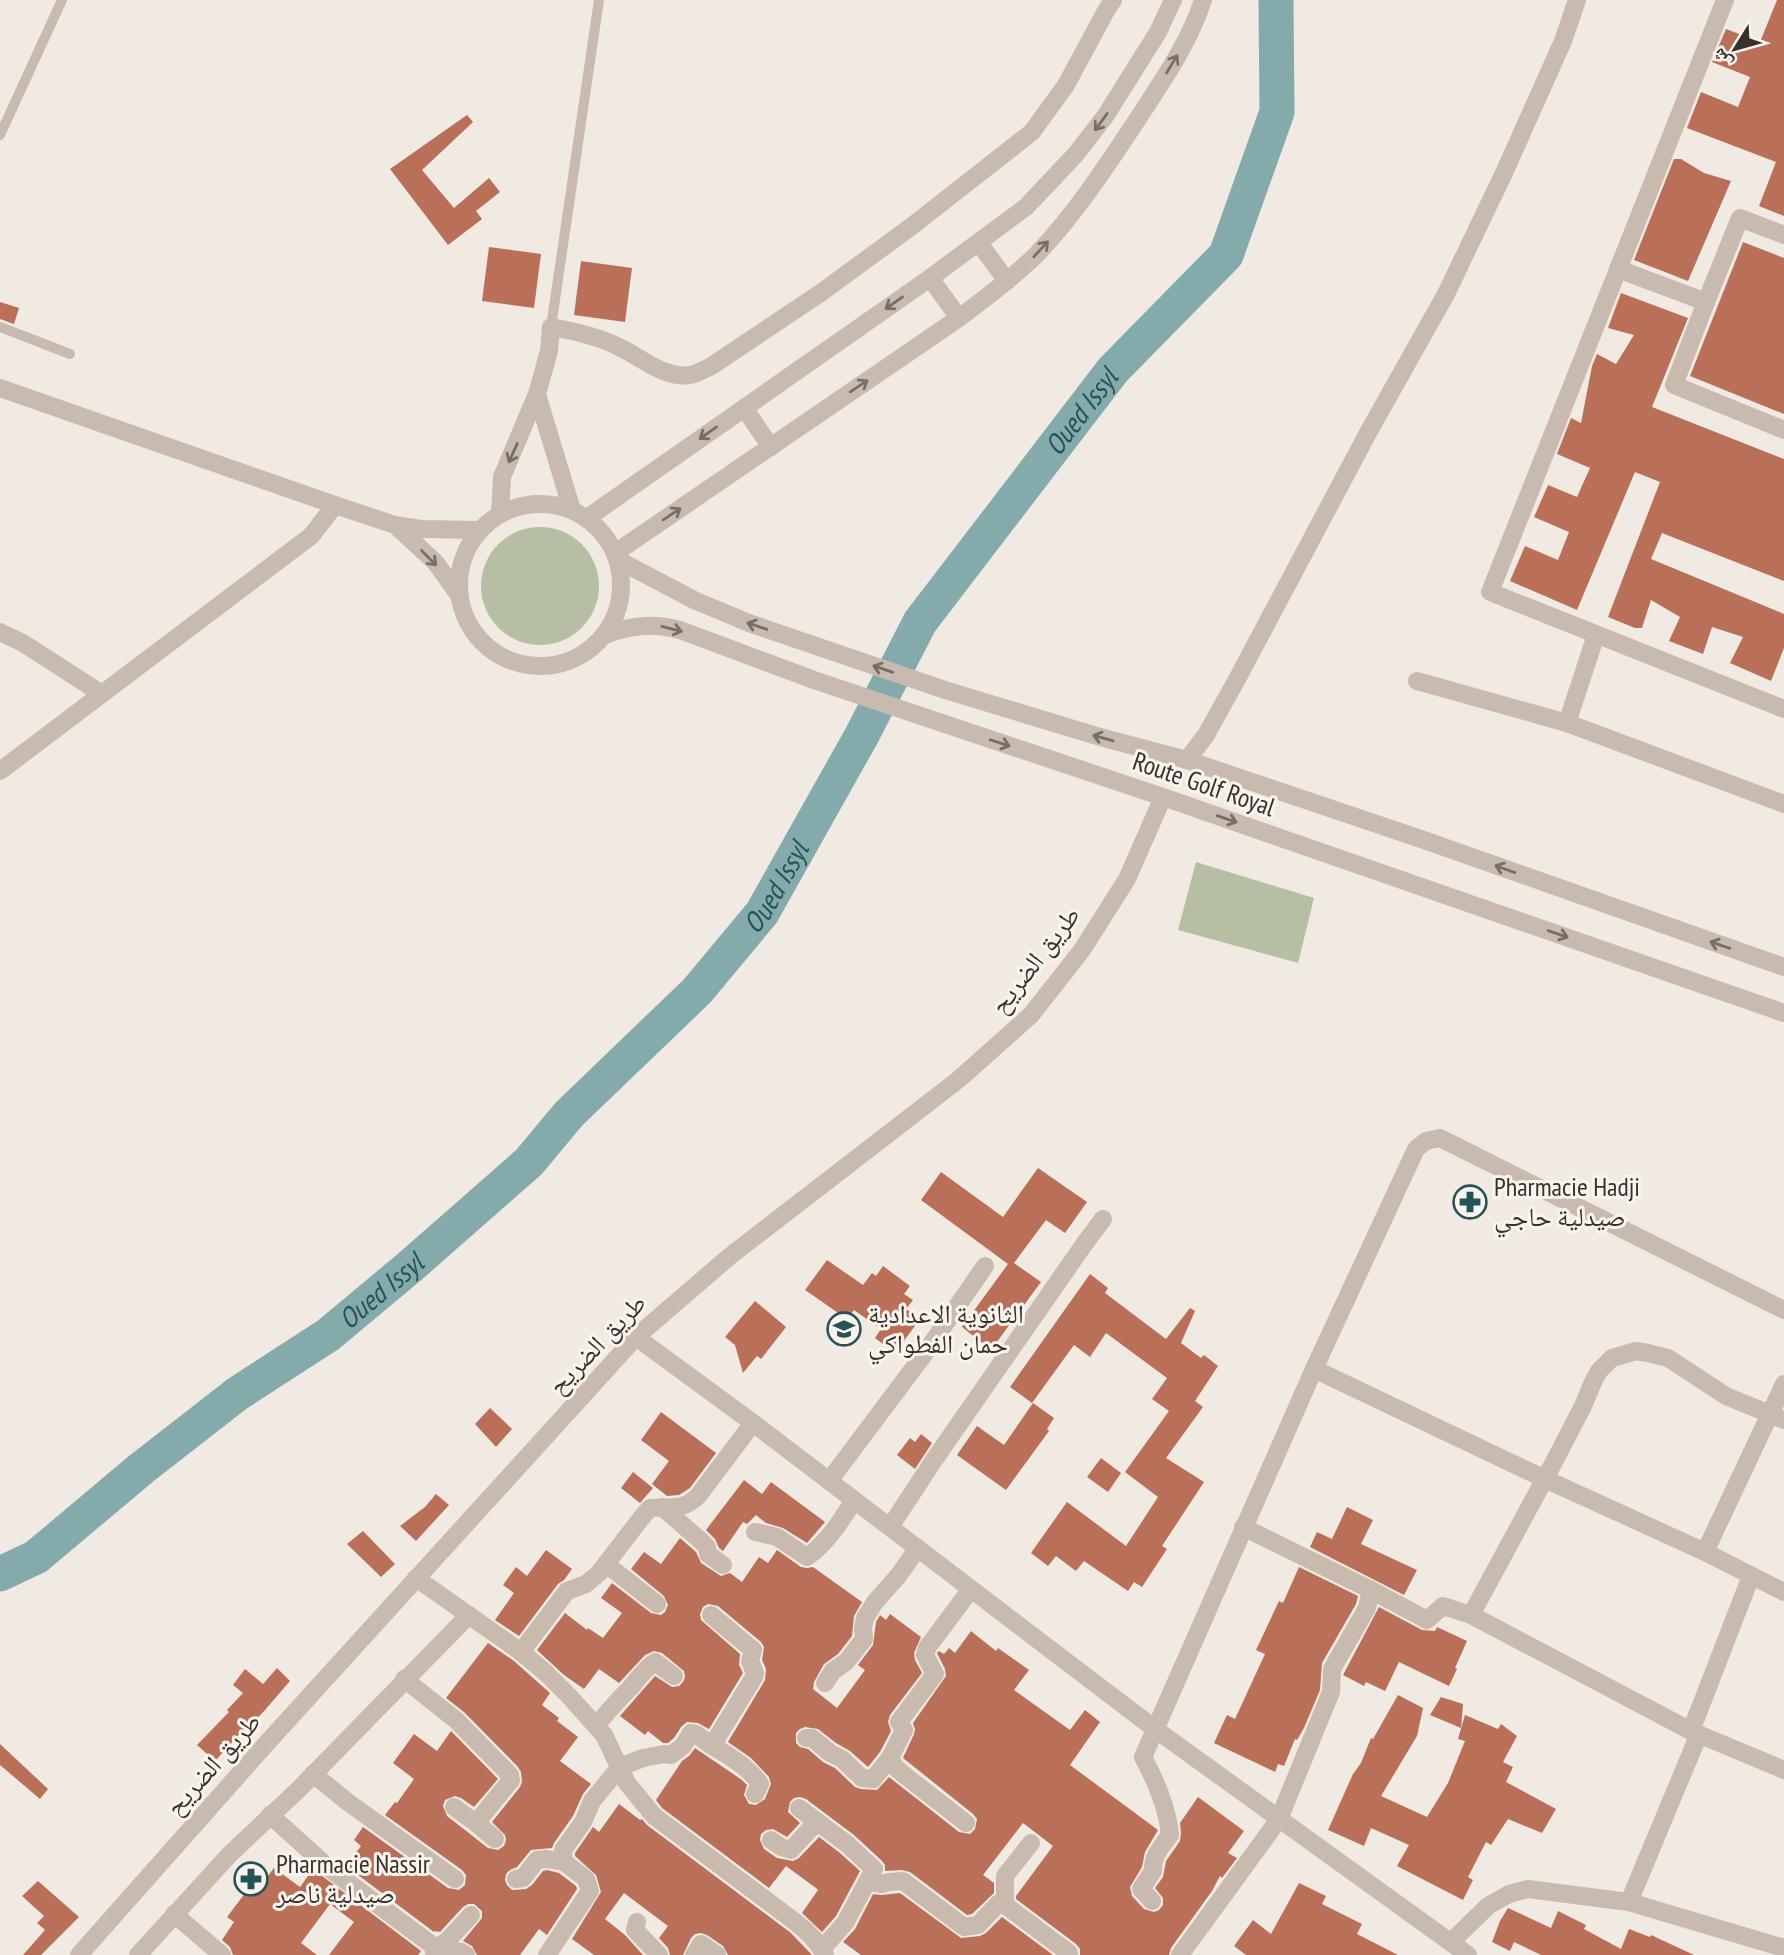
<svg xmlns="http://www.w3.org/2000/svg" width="1784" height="1955" font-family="'PT Sans Narrow','Noto Naskh Arabic',sans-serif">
  <rect width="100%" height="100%" fill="#f1eae2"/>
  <g fill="#b6bfa3">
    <circle cx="540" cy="586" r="59"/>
    <path d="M1196 862 1314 898 1298 963 1178 930Z"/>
  </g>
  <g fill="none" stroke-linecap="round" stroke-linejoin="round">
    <path stroke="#84aaac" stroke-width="35" id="s1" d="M0 1574 36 1557 142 1468 237 1394 328 1335 413 1264 529 1162 569 1114 697 991 762 913 862 735 920 622 1113 370 1226 255 1277 112 1276 0"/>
  </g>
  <g fill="#ba6f58">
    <path d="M1777 0H1784V216L1759 206 1776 162 1687 128 1701 92 1738 107 1750 77 1712 62 1726 29 1760 42Z"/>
    <path d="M467 115 473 122 422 170 454 208 489 178 500 192 476 211 482 219 448 245 390 169Z"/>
    <path d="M1674 159H1681L1704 173 1731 181 1688 281 1634 260Z"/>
    <path d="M1743 242 1784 258V414L1690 376Z"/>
    <path d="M489 247 541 254 534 308 482 301Z"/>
    <path d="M581 261 632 268 625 322 574 315Z"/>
    <path d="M1621 293 1688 318 1652 407 1784 459V581L1662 533 1651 559 1784 614V648L1771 681 1730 663 1743 637 1712 627 1703 654 1669 641 1680 617 1651 600 1642 628H1635L1608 617 1660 482 1635 472 1577 610 1510 581 1525 546 1558 560 1569 532 1534 517 1548 485 1577 497 1590 468 1557 454 1571 418 1581 423 1592 366 1597 354 1616 364 1634 335 1608 328Z"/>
    <path d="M0 302 19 308 14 324 0 319Z"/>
    <path d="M1038 1168 1087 1202 1065 1233 1046 1220 1014 1263 1041 1282 991 1350 962 1327 1008 1264 921 1200 941 1172 1003 1217Z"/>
    <path d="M827 1260 863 1285 872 1273 876 1276 883 1266 910 1286 904 1294 913 1300 906 1309 920 1319 895 1353 875 1338 881 1329 854 1310 847 1319 805 1290Z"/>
    <path d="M1090 1274 1108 1288 1105 1293 1166 1339 1190 1308 1195 1311 1181 1343 1201 1358 1204 1355 1218 1366 1195 1401 1203 1407 1166 1458 1204 1482 1162 1546 1167 1549 1142 1587 1134 1582 1128 1591 1084 1561 1076 1571 1056 1556 1048 1566 1031 1553 1067 1502 1126 1546 1158 1497 1125 1472 1169 1411 1152 1399 1167 1378 1106 1333 1090 1357 1074 1345 1032 1403 1010 1387Z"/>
    <path d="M755 1301 786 1327 761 1359 757 1356 743 1373 735 1345 725 1337Z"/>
    <path d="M1033 1403 1054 1418 1047 1429 1049 1431 1006 1490 957 1455 977 1426 1004 1445Z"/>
    <path d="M490 1408 512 1429 496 1447 475 1424Z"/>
    <path d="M661 1412 716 1453 690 1488 679 1495 667 1496 652 1484 669 1461 641 1440Z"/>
    <path d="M921 1434 932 1443 915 1469 897 1455 910 1438 915 1442Z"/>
    <path d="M1101 1458 1121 1473 1108 1492 1087 1477Z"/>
    <path d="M633 1472 653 1488 640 1503 621 1488Z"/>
    <path d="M744 1480 762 1494 771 1482 825 1522 807 1543 783 1528 766 1523 756 1515 747 1524 743 1522 723 1551 719 1548 715 1539 706 1530Z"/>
    <path d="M436 1494 449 1505 416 1541 400 1526 425 1507Z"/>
    <path d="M1347 1507 1373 1520 1361 1544 1417 1570 1404 1595 1310 1547 1317 1532 1332 1539Z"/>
    <path d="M363 1531 395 1564 381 1577 347 1544Z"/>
    <path d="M680 1538 696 1552 701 1563 721 1576 730 1573 742 1582 759 1557 768 1563 777 1550 801 1567 807 1568 813 1567 862 1602 854 1616 852 1636 838 1654 824 1664 814 1682 813 1689 837 1708 865 1670 858 1665 873 1645 876 1622 880 1615 886 1620 890 1614 921 1637 914 1653 915 1660 922 1673 890 1715 888 1722 891 1731 880 1752 868 1767 850 1751 836 1743 818 1729 805 1727 800 1729 796 1733V1743L800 1747 808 1749 823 1762 835 1768 855 1787 861 1789 877 1790 889 1777 959 1832 970 1834 975 1829 977 1819 973 1814 903 1758 914 1734 915 1729 913 1723 946 1676 945 1669 937 1653 939 1651 944 1654 949 1648 955 1653 971 1631 996 1651 998 1648 1029 1670 1014 1690 1070 1730 1085 1710 1100 1722 1070 1765 1158 1830 1145 1852 1142 1867 1130 1887 1132 1896 1144 1909 1154 1912 1159 1910 1163 1905V1898L1155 1888 1163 1877 1166 1861 1180 1841 1181 1833 1180 1823 1198 1797 1244 1831 1228 1853 1237 1858 1222 1878 1220 1876 1212 1891 1171 1948 1169 1955H1080V1949L1076 1944 1016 1899V1896L1053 1846 1023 1823 983 1875 994 1883V1893L972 1914 967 1915 910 1872 902 1870 885 1871V1865L882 1861 854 1835 806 1799 800 1797 794 1798 790 1802 788 1812 800 1823 787 1837 773 1829 766 1830 761 1834 760 1840 764 1849 777 1858 793 1861 799 1858 819 1837 840 1853 860 1871 836 1916 822 1932 802 1913 818 1890 816 1888 786 1866 769 1888 662 1808 656 1800 682 1761 690 1755 695 1748 742 1780 747 1785 744 1795 749 1804 756 1805 765 1799 771 1784 769 1777 751 1758 728 1742 765 1680 766 1669 762 1660 764 1647 761 1642 718 1606 708 1604 703 1607 700 1614 701 1620 740 1654 739 1665 743 1673 709 1729 698 1723 687 1722 681 1727 674 1738 668 1743H663L648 1731 645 1735 620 1716 655 1676 672 1687 679 1686 683 1682 685 1677 684 1671 662 1653 654 1651 645 1655 619 1683 599 1669 584 1689 564 1675 537 1650 565 1613 587 1630 588 1628 603 1638 622 1613 601 1598 612 1583 651 1613 661 1615 665 1612 668 1605 664 1596 631 1569 644 1552 661 1564Z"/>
    <path d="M546 1550 572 1569 564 1580 558 1584 519 1636 495 1620 514 1593 503 1585 516 1567 527 1576Z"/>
    <path d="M1299 1567 1358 1596 1356 1604 1322 1663 1320 1690 1304 1728 1297 1740 1295 1739 1284 1766 1278 1764 1275 1772 1214 1743 1227 1715 1235 1719 1265 1654 1256 1650 1279 1601 1283 1603Z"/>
    <path d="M1379 1607 1422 1630 1435 1631 1437 1627 1467 1641 1455 1668 1457 1669 1449 1686 1399 1662 1385 1691 1366 1682 1364 1686 1343 1675Z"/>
    <path d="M488 1643 514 1661 550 1693 542 1705 559 1718 557 1721 578 1737 560 1761 591 1784 583 1794 573 1816 554 1843 552 1848 531 1850 517 1867 510 1870 506 1874 505 1880 507 1885 512 1890 526 1889 532 1885 543 1871 547 1870 559 1873 576 1886 577 1889 547 1935 539 1929 520 1955H477L472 1946 463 1941 482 1918V1911L474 1904H468L463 1907 440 1932 435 1931 434 1932 346 1866 361 1846 354 1840 363 1827 448 1888 459 1890 465 1885 466 1875 462 1870 385 1815 395 1802 397 1803 414 1779 393 1763 414 1734 437 1751 451 1731 498 1779 474 1807 461 1798 455 1796 445 1800 443 1806 447 1816 488 1848 498 1850 504 1846 506 1840 505 1835 492 1822 520 1787 522 1782 521 1772 518 1767 464 1712 446 1698Z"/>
    <path d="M277 1668 290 1681 265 1710 247 1729 245 1728 215 1761 197 1745 229 1712 227 1710 243 1693 233 1685 245 1669 263 1684Z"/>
    <path d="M1398 1695 1423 1708 1417 1736 1381 1796 1427 1817 1448 1783 1465 1741 1458 1739 1465 1715 1498 1729 1501 1724 1517 1736 1503 1762 1513 1767 1506 1782 1556 1809 1542 1833 1508 1819 1491 1845 1486 1842 1468 1877 1473 1880 1463 1900 1397 1866 1409 1845 1371 1828 1364 1846 1328 1830 1353 1774 1361 1763 1371 1738 1373 1739Z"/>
    <path d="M1441 1697 1463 1704 1461 1728 1430 1715Z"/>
    <path d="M0 1744 48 1789 40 1799 0 1765Z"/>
    <path d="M619 1804 640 1820 642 1819 647 1825 791 1933 812 1955H728L723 1946 707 1935 701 1933 695 1934 691 1938 683 1955H670L668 1948 659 1938 668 1926 624 1893 605 1919 625 1935 643 1955H594L572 1939 601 1892 596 1875 575 1856V1853L593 1827 599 1832Z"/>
    <path d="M274 1868 300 1887 313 1869 421 1951 418 1955H329L354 1922 330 1904 301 1943 317 1955H233L230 1947 222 1940 234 1922 227 1917 246 1892 252 1897Z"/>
    <path d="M38 1881 79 1917 41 1955H23L45 1930 37 1923 44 1916 22 1896Z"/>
    <path d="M1299 1883 1326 1896 1322 1904 1362 1924 1357 1934 1398 1955H1246L1234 1946 1253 1920 1271 1934Z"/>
    <path d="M900 1893 961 1938 980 1936 986 1933 1002 1917 1053 1955H861L843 1942 855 1929 873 1894 881 1895Z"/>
    <path d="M1508 1908 1551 1928 1558 1911 1586 1925 1584 1929 1621 1949 1629 1929 1650 1937 1651 1935 1694 1955H1541L1514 1942 1510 1951 1492 1942 1500 1921Z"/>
  </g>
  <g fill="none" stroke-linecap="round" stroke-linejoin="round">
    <g stroke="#c9baaf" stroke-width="10">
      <path d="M0 135 62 0"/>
      <path d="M0 327 70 354"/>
      <path d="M551 327 599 0"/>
    </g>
    <g stroke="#c9baaf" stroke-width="18">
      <path d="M1725 0 1490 592 1784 709"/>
      <path d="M1784 235 1740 218 1706 302 1674 385 1784 430"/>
      <path d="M979 243 1007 281"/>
      <path d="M1618 269 1706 302"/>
      <path d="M930 278 959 318"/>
      <path d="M0 388 335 505"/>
      <path d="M537 394 572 510"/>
      <path d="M744 408 771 447"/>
      <path d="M500 514 502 477 537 394 549 351 551 327C574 331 598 336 619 347 641 357 664 379 690 375 697 374 704 369 710 367L822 292 912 226 1032 132 1066 85 1107 9 1113 0"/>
      <path d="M587 518 930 278 1026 207 1076 154 1106 115 1158 32 1173 0"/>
      <path d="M615 553 959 318C985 298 1013 278 1037 254 1076 213 1108 164 1139 117 1163 80 1189 43 1203 0"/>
      <path d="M0 632 23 643 102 694"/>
      <path d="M1417 681 1567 723 1784 804"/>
      <path d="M1567 723 1596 635"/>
      <path d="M1187 760 1206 735 1236 681 1369 431 1446 294 1504 173 1563 41 1577 0"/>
      <path d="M636 1337 753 1423 1155 1729 1468 1955"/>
      <path d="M1314 1369 1545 1479 1705 1552 1784 1592"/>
      <path d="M829 1481 925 1353 985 1266"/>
      <path d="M662 1507 701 1541 707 1547 708 1554 723 1565"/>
      <path d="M890 1527 934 1460 1085 1243 1103 1219"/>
      <path d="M1243 1527 1371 1590 1427 1620 1443 1606 1471 1615 1691 1731 1784 1770"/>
      <path d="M755 1532 777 1537 807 1557C827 1543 841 1521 854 1500"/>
      <path d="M1705 1552 1784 1384"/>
      <path d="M606 1564 657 1604"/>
      <path d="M416 1578 521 1652 546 1673 569 1696 604 1735 627 1783 654 1816 794 1921C806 1930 818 1942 825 1955"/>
      <path d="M1471 1615 1555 1460 1583 1406 1593 1382 1599 1371 1612 1358 1636 1351 1648 1353 1668 1358 1726 1396 1784 1420"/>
      <path d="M521 1652 567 1591 586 1584 599 1573 642 1517 650 1508C671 1506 683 1511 698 1496L753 1423"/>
      <path d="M404 1679 456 1720 510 1775 511 1780 476 1823 454 1807"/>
      <path d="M825 1683 833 1671 846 1662 864 1639 863 1628 865 1618 875 1602 898 1576 918 1548"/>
      <path d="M596 1726C607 1712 618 1700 631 1687 639 1678 644 1669 655 1662L674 1676"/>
      <path d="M1691 1731 1751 1576"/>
      <path d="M806 1738H812L830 1753 842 1759 862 1778 873 1779 890 1758"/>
      <path d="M709 1744C726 1754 749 1767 760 1784L755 1794"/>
      <path d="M313 1774 349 1803 455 1879"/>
      <path d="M799 1808 847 1844 874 1869 845 1923 822 1949"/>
      <path d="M270 1815 330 1869 436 1948 461 1952 466 1955"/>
      <path d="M476 1823 495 1839"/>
      <path d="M966 1823 903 1774 895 1767 890 1758 904 1730 899 1722 935 1674 925 1655 927 1648 971 1589"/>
      <path d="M771 1840 781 1847 791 1850 809 1830 819 1823"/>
      <path d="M516 1879 523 1878 537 1860 547 1859 564 1862"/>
      <path d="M869 1882 882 1884 889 1882 903 1881 964 1927 978 1925 999 1903 1005 1905 1069 1953"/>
      <path d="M1152 1901 1141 1889 1153 1871C1152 1856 1162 1846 1170 1835 1167 1806 1156 1782 1143 1757L1314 1369 1416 1149 1426 1141 1440 1138 1784 1310"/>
      <path d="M1629 1902 1699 1734"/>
      <path d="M1005 1905V1876L1031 1843"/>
      <path d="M174 1914 222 1955"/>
      <path d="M637 1922 635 1930 659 1955"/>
      <path d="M1451 1942 1488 1906 1509 1894 1528 1889 1629 1902 1784 1948"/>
      <path d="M434 1952 436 1948 447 1941 471 1915"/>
      <path d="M138 1955 230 1854 298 1790 469 1615"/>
      <path d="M547 1955 590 1891 586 1879 564 1862 563 1850 583 1822 592 1801 620 1767 643 1758 664 1754 671 1755 683 1746 691 1733 696 1734 709 1744 716 1739 754 1677 755 1673 750 1661 753 1650 711 1615"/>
      <path d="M694 1955 701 1944 717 1955"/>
      <path d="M1180 1955 1279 1819 1331 1692 1332 1669 1367 1608 1371 1590"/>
    </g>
    <g stroke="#c9baaf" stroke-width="18">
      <circle cx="540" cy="585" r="81"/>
      <path d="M395 525 435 562 459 595"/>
      <path d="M618 560 696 601 749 623 945 690 1100 737 1187 760 1421 839 1784 967"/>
      <path d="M605 635C632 625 653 623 680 630L814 680 1163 797 1784 1013"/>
      <path d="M0 771 311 536 335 505 395 525 421 529 479 530"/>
      <path d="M79 1955 266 1744 636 1337 730 1256 958 1080 1031 1015 1082 950 1127 879 1163 797"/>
    </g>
  </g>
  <defs><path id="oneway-shaft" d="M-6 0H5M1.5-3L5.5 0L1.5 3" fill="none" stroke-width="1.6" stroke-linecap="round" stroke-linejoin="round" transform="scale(1.75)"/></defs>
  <g stroke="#796e67">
    <use href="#oneway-shaft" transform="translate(1172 64) rotate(-59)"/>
    <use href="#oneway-shaft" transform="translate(1101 122) rotate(126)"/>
    <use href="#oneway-shaft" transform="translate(1041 249) rotate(-47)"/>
    <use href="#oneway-shaft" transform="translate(894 303) rotate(145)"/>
    <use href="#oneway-shaft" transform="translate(859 386) rotate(-34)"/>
    <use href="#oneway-shaft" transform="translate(708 433) rotate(145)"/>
    <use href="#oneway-shaft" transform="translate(513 453) rotate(114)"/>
    <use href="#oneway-shaft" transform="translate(672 514) rotate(-34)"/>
    <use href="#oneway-shaft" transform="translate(429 558) rotate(45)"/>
    <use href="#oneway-shaft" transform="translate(757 626) rotate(-161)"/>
    <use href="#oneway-shaft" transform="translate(672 629) rotate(14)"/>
    <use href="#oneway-shaft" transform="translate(883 669) rotate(-161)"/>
    <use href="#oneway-shaft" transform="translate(1103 738) rotate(-164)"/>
    <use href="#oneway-shaft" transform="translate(1000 743) rotate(18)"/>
    <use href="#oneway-shaft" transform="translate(1227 819) rotate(19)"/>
    <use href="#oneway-shaft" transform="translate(1505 869) rotate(-160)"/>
    <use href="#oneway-shaft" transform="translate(1558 934) rotate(19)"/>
    <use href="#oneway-shaft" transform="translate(1720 945) rotate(-161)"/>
  </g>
  <defs>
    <symbol id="pharmacy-ring" viewBox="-11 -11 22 22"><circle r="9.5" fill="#f9f4ee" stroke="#265356" stroke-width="1.5"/><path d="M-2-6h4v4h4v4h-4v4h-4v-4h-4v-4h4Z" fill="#265356"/></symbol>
    <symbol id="school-ring" viewBox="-11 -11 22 22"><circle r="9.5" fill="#f9f4ee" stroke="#265356" stroke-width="1.5"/><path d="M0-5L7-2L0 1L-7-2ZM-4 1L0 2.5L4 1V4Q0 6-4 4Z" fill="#265356"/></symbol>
  </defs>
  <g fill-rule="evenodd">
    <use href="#pharmacy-ring" x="1451" y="1183" width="38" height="38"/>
    <use href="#school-ring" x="825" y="1310" width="38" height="38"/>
    <use href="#pharmacy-ring" x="232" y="1860" width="38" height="38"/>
  </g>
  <g text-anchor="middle" stroke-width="6" stroke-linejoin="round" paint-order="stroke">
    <g font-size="26" fill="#38302c" stroke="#f9f4ee">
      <text transform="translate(1204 784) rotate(19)" y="9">Route Golf Royal</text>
      <text transform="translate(1035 960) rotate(-52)" y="9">طريق الضريح</text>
      <text transform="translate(597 1344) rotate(-46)" y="9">طريق الضريح</text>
      <text transform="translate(213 1764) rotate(-48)" y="9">طريق الضريح</text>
    </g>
    <g font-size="26" fill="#38302c" stroke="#f9f4ee" text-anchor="start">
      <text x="1494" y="1196">Pharmacie Hadji<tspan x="1494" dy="30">صيدلية حاجي</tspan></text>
      <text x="868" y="1323">الثانوية الاعدادية<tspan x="868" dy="30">حمان الفطواكي</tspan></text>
      <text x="276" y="1873">Pharmacie Nassir<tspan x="276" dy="30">صيدلية ناصر</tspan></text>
    </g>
    <g font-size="28" font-style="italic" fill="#265356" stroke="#f9f4ee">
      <text dy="10" stroke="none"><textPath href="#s1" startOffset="1610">Oued Issyl</textPath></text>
      <text dy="10" stroke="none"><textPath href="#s1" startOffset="1043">Oued Issyl</textPath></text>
      <text dy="10" stroke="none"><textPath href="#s1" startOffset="476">Oued Issyl</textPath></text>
    </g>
  </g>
  <g transform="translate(1735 49) rotate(233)" stroke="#f9f4ee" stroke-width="5" paint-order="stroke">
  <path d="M0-5L12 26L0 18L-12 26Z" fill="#38302c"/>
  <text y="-10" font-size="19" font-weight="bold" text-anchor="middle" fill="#38302c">ش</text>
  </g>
</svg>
